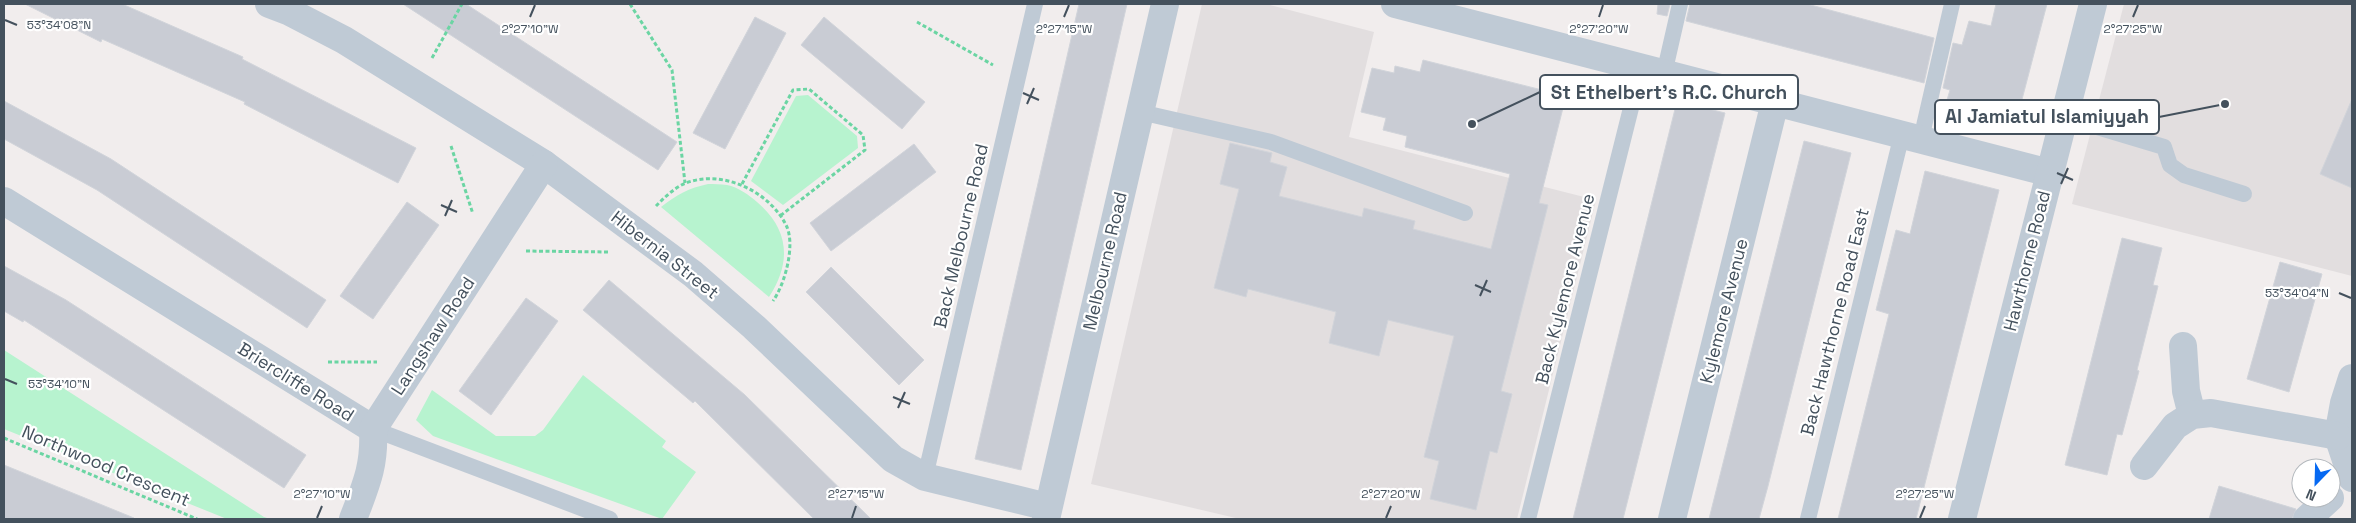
<svg xmlns="http://www.w3.org/2000/svg" width="2356" height="523" font-family="'Space Grotesk',sans-serif">
  <rect width="100%" height="100%" fill="#f1eded"/>
  <g fill="#e2dedf">
    <path d="M1202 4H1266L1374 32 1349 137 1596 200 1517 519H1240L1091 484Z"/>
    <path d="M2124 4H2352V276L2072 204Z"/>
  </g>
  <g fill="#b7f3cf">
    <path d="M808 95 857 136 858 148 783 205 751 181 796 96Z"/>
    <path d="M708 184C714 184 721 184 727 185 738 187 749 195 757 202 789 229 792 262 769 297L661 207C676 195 689 188 708 184Z"/>
    <path d="M4 350 264 517 270 519H227L4 429Z"/>
    <path d="M583 375 666 441 662 447 696 472 662 519 433 436 416 420 432 390 496 436H535L543 430Z"/>
  </g>
  <g fill="#c9ccd4" stroke="#d1d4da">
    <path d="M25 4H122L243 57 242 59 416 148 398 183 244 104 245 102 102 39 101 42Z"/>
    <path d="M403 4H466L677 142 658 170Z"/>
    <path d="M1079 4H1127L1021 470 975 459Z"/>
    <path d="M1658 4H1670L1667 16 1657 14Z"/>
    <path d="M1690 4H1807L1934 38 1924 83 1686 21Z"/>
    <path d="M1996 4H2047L2014 130 1966 118 1969 106 1947 100 1950 90 1943 88 1953 43 1962 45 1969 21 1991 26Z"/>
    <path d="M755 17 786 33 725 149 693 133Z"/>
    <path d="M824 17 925 102 902 129 801 45Z"/>
    <path d="M1423 60 1566 96 1539 203 1548 205 1501 391 1512 394 1497 453 1490 451 1476 510 1430 499 1439 461 1424 457 1454 336 1388 320 1379 356 1329 343 1336 312 1248 289 1246 297 1214 288 1239 189 1220 184 1230 143 1272 153 1270 162 1287 167 1279 196 1362 217 1364 208 1415 221 1413 229 1491 249 1510 174 1405 147 1407 136 1383 130 1386 118 1361 112 1372 68 1394 73 1395 66 1420 72Z"/>
    <path d="M2352 99V188L2320 174Z"/>
    <path d="M4 101 111 159 326 300 307 328 97 190 4 139Z"/>
    <path d="M1677 101 1725 113 1689 256 1623 519H1573Z"/>
    <path d="M1804 141 1851 153 1768 486 1759 519H1709Z"/>
    <path d="M914 144 936 172 831 251 810 223Z"/>
    <path d="M1925 171 1999 190 1986 242 1916 519H1838L1889 314 1876 310 1896 230 1910 234Z"/>
    <path d="M407 202 439 225 373 319 340 296Z"/>
    <path d="M2122 238 2162 248 2153 285 2158 286 2137 370 2139 371 2122 435 2117 434 2107 475 2065 465Z"/>
    <path d="M2280 262 2322 274 2289 392 2247 379Z"/>
    <path d="M4 266 66 300 306 455 284 488 24 320 23 322 4 311Z"/>
    <path d="M831 267 924 360 899 385 806 292Z"/>
    <path d="M609 280 745 395 871 519H814L695 401 693 403 583 310Z"/>
    <path d="M526 298 558 321 491 415 459 391Z"/>
    <path d="M4 465 134 518V519H4Z"/>
    <path d="M2219 486 2296 509 2292 519H2209Z"/>
  </g>
  <g fill="none" stroke-linecap="round" stroke-linejoin="round">
    <g stroke="#6bd5a3" stroke-width="3" stroke-dasharray="4 2.5" stroke-linecap="butt">
      <path d="M630 4 672 70 685 183"/>
      <path d="M917 22 993 65"/>
      <path d="M432 58 462 4"/>
      <path d="M451 146 473 214"/>
      <path d="M742 184 793 90 809 89 863 135 865 150 780 216"/>
      <path d="M656 206C664 198 675 187 686 183 722 169 769 191 786 225 796 244 785 284 773 301"/>
      <path d="M526 251 608 252"/>
      <path d="M328 362H377"/>
      <path d="M4 438 197 519"/>
    </g>
    <g stroke="#bfcad5" stroke-width="16">
      <path d="M1664 74 1680 4"/>
      <path d="M1140 112 1271 142 1465 213"/>
      <path d="M2064 117 2164 147 2170 165 2184 175 2244 194"/>
      <path d="M1921 139 1952 4"/>
      <path d="M373 429 610 519"/>
      <path d="M925 477 1035 4"/>
      <path d="M1528 519 1641 68"/>
      <path d="M1808 519 1902 134"/>
    </g>
    <g stroke="#bfcad5" stroke-width="28">
      <path d="M269 4 290 12 344 40 544 164 693 274 754 327 893 459 925 477 1048 507"/>
      <path d="M1395 4 2050 173"/>
      <path d="M4 201 373 429"/>
      <path d="M2183 346 2186 391 2192 415"/>
      <path d="M2352 378 2344 403 2338 436 2352 478"/>
      <path d="M2144 466 2175 426 2192 415 2211 413 2338 436"/>
      <path d="M353 519C366 485 375 466 373 429L544 164"/>
      <path d="M1046 519 1165 4"/>
      <path d="M1672 519 1775 102"/>
      <path d="M1962 519 2093 4"/>
      <path d="M2307 519 2330 498"/>
    </g>
  </g>
  <path fill="none" stroke="#44515d" stroke-width="2" d="M530 17 535 5M1064 17 1069 5M1599 17 1603 5M2133 17 2138 5M5 20 17 25M1023 93 1039 100M1027 104 1034 88M2057 173 2073 180M2061 184 2068 168M441 205 457 212M445 216 452 200M1475 285 1491 292M2339 293 2351 298M1480 296 1487 280M5 379 17 384M893 397 910 404M898 408 905 392M317 518 322 506M852 518 856 506M1386 518 1391 506M1920 518 1925 506"/>
  <g text-anchor="middle" stroke-width="4.5" stroke-linejoin="round" paint-order="stroke">
    <g font-size="18" fill="#44515d" stroke="#fff">
      <text transform="translate(961 236) rotate(-77)" y="6">Back Melbourne Road</text>
      <text transform="translate(665 255) rotate(38)" y="6">Hibernia Street</text>
      <text transform="translate(1105 261) rotate(-77)" y="6">Melbourne Road</text>
      <text transform="translate(2027 261) rotate(-76)" y="6">Hawthorne Road</text>
      <text transform="translate(1565 289) rotate(-76)" y="6">Back Kylemore Avenue</text>
      <text transform="translate(1724 311) rotate(-76)" y="6">Kylemore Avenue</text>
      <text transform="translate(1835 322) rotate(-76)" y="6">Back Hawthorne Road East</text>
      <text transform="translate(433 336) rotate(-57)" y="6">Langshaw Road</text>
      <text transform="translate(296 382) rotate(32)" y="6">Briercliffe Road</text>
      <text transform="translate(106 466) rotate(23)" y="6">Northwood Crescent</text>
    </g>
  </g>
  <g font-size="12" text-anchor="middle" fill="#44515d" stroke="#fff" stroke-width="4.5" stroke-linejoin="round" paint-order="stroke">
    <text x="59" y="29">53°34'08"N</text>
    <text x="1599" y="33">2°27'20"W</text>
    <text x="530" y="33">2°27'10"W</text>
    <text x="1064" y="33">2°27'15"W</text>
    <text x="2133" y="33">2°27'25"W</text>
    <text x="2297" y="297">53°34'04"N</text>
    <text x="59" y="388">53°34'10"N</text>
    <text x="322" y="498">2°27'10"W</text>
    <text x="856" y="498">2°27'15"W</text>
    <text x="1391" y="498">2°27'20"W</text>
    <text x="1925" y="498">2°27'25"W</text>
  </g>
  <path fill="none" stroke="#44515d" stroke-width="2" d="M1472 124L1540 92M2225 104L2159 117"/>
  <g fill="#44515d" stroke="#fff" stroke-width="2">
    <circle cx="1472" cy="124" r="5"/>
    <circle cx="2225" cy="104" r="5"/>
  </g>
  <g fill="#fff" stroke="#44515d" stroke-width="2">
    <rect x="1540" y="75" width="258" height="34" rx="5"/>
    <rect x="1935" y="100" width="224" height="34" rx="5"/>
  </g>
  <g font-size="19" text-anchor="middle" font-weight="bold" fill="#44515d">
    <text x="1669" y="99">St Ethelbert's R.C. Church</text>
    <text x="2047" y="123">Al Jamiatul Islamiyyah</text>
  </g>
  <rect width="2356" height="523" fill="none" stroke="#44515d" stroke-width="10"/>
  <g transform="translate(2316 483) rotate(203)"><circle r="24" fill="#ffffff" stroke="#b4b9be"/>
  <path d="M0-4L9 19L0 12L-9 19Z" fill="#0669f2"/>
  <text y="-8" font-size="14" font-weight="bold" text-anchor="middle" fill="#44515d">N</text>
  </g>
</svg>
